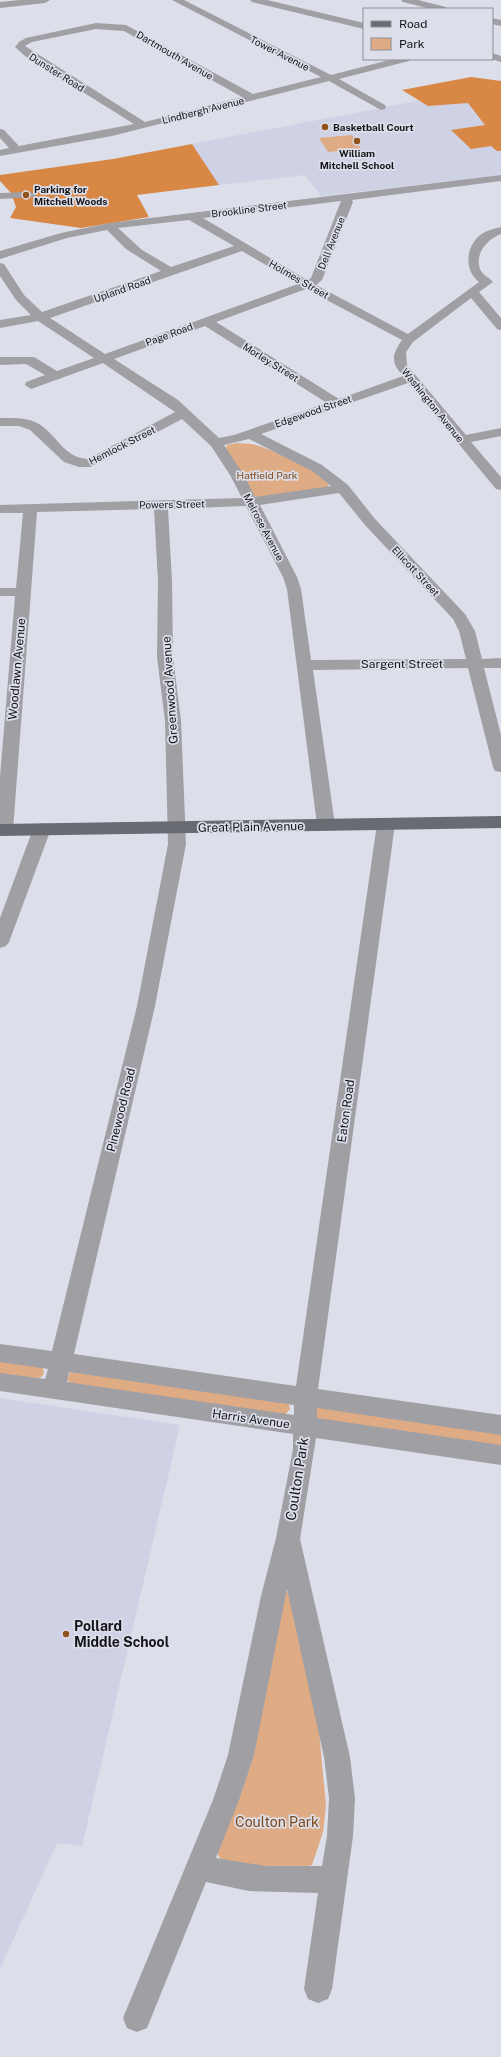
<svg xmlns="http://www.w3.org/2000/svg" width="501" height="2057" font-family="'Public Sans',sans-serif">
  <rect width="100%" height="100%" fill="#dcdeea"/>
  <g fill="#cfd1e4">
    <path d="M485 88 501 90V175L321 196 305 175 219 185 192 144Z"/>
    <path d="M0 1398 180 1425 82 1846 57 1843 0 1969Z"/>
  </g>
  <g fill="#dfab85">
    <path d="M352 135 361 149 328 152 319 138Z"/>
    <path d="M237 443C243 444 250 443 256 445 275 451 317 469 329 485L326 489 259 498 252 495 226 450 227 445Z"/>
    <path d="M0 1359 43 1368 44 1374 40 1378 0 1376Z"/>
    <path d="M70 1372 288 1402 290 1409 284 1416 72 1385 67 1380Z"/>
    <path d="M314 1407 501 1431V1449L317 1421Z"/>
    <path d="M282 1591 291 1592 317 1710 326 1806 323 1832 312 1865 283 1872 223 1862 218 1855 217 1848Z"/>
  </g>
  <g fill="#d88745">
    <path d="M471 77 501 81V151H497L491 146 471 149 451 130 485 125 468 103 428 106 402 90Z"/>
    <path d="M192 144 219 185 137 195 149 217 81 228 10 218 16 207 11 193 0 181V175L113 159Z"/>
  </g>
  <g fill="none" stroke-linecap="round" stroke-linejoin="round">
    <g fill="#9f9fa4" fill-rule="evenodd">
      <path d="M20 0H50L45 3 0 8V2Z"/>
      <path d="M172 0H184L331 75 393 59H410L409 61 339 79 385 105 386 107 385 109 381 110 329 81 112 136 0 156V150L9 148 0 138V129L4 130 19 146 134 124 25 56 15 47 19 42 26 38 96 23 126 25 253 94 321 77ZM96 29 124 31 242 97 145 122 25 46 32 42Z"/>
      <path d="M250 0H267L364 23V29L252 2Z"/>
      <path d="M401 0H418L446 7 448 9H431L403 2Z"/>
      <path d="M492 18 501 20V26L492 24Z"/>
      <path d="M492 53 501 56V62L491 59Z"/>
      <path d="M501 175V181L352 200 353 202 322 280 316 285 408 334 479 282C465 271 465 250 478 237 484 231 493 229 501 227V234C487 239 473 255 481 271 484 276 490 278 493 282L479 292 501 318V330L497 329 471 298 413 342 406 352 407 365 466 435 501 428V436L471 442 501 477V490L496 489 408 383 261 434 322 465 348 485 375 519 465 614 475 631 482 659 501 658V668H484L501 735V772L495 771 493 767 468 668 313 670 335 825 332 829 326 831 320 829 317 825 287 589 283 577 246 506 168 509 172 581 173 657 181 721 186 844 155 1006 74 1354 296 1386 377 824 380 820 386 818 392 820 395 824 318 1389 501 1415V1435L317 1408V1418L501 1445V1465L316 1438 300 1539 350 1757 355 1798 353 1836 332 1989 328 1999 318 2003 308 1999 304 1989 318 1893 249 1891 206 1882 147 2028 137 2032 127 2028 123 2018 213 1800 228 1755 261 1596 276 1538 293 1449V1434L0 1391V1373L45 1379 48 1369 0 1362V1344L52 1351 137 1006 168 844 165 721 157 657 158 581 154 509 37 512 13 830 10 834H0V777L15 596H0V588H16L23 513H0V505L242 498 230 475 211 446 182 419 91 467H79L64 462 30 430 19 426H0V418C14 418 27 417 39 424 58 436 64 458 88 459L175 412 103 363 31 389 25 385 26 382 45 375 26 364 0 365V357H34L57 371 94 358 38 321 0 328V320L31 315 16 300 0 276V263L4 264 24 295 42 312 161 271 126 249 107 230 67 238 0 259V251L61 233 110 223ZM341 201 311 278 307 280 203 218ZM189 220 234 246 171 267 142 250 118 228ZM242 251 298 284 105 354 50 318ZM306 289 402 340C391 356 391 362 403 376L339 399 216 322ZM205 326 327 403 234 435 219 438 178 400 114 359ZM249 439 312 471 331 486 255 497 244 475 224 445ZM339 493 365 525 453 619 459 631 466 659 311 660 301 589 297 577 260 505ZM69 1372 294 1405V1415L67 1382ZM287 1589 324 1757 329 1798 327 1836 322 1866H266L216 1858 239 1800 254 1755Z"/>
      <path d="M30 192 36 195 34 197 0 199V193Z"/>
      <path d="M42 823 48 825 51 829 9 942 6 946 0 948V918L33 829 36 825Z"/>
    </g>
    <path fill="#696b73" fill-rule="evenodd" d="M501 816V828L0 836V824Z"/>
  </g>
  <g fill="#92531a" stroke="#dcdeea" stroke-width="1.5">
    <circle cx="325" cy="127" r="4"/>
    <circle cx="357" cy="141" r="4"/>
    <circle cx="26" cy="195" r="4"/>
    <circle cx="66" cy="1634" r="4"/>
  </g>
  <g text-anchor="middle" stroke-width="3.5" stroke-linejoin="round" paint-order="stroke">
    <g font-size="10" fill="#141418" stroke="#dcdeea">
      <text transform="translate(280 53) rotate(27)" y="4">Tower Avenue</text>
      <text transform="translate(175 55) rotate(30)" y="4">Dartmouth Avenue</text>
      <text transform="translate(57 72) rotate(32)" y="4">Dunster Road</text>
      <text transform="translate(203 110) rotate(-14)" y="4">Lindbergh Avenue</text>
      <text transform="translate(249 209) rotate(-7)" y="4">Brookline Street</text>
      <text transform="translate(331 243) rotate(-68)" y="4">Dell Avenue</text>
      <text transform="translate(299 279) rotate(30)" y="4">Holmes Street</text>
      <text transform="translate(122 289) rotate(-19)" y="4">Upland Road</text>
      <text transform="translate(169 334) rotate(-20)" y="4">Page Road</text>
      <text transform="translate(271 362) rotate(32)" y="4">Morley Street</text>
      <text transform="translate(433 405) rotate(51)" y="4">Washington Avenue</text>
      <text transform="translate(313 411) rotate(-19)" y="4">Edgewood Street</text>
      <text transform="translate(122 445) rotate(-27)" y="4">Hemlock Street</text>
      <text transform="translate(172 504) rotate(-1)" y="4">Powers Street</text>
      <text transform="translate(264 527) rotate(62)" y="4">Melrose Avenue</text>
      <text transform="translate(416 571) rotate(47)" y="4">Ellicott Street</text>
    </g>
    <g font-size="10" font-weight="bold" fill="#141418" stroke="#dcdeea" text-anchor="start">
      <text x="333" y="131">Basketball Court</text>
      <text x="357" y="157" text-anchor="middle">William<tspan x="357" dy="12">Mitchell School</tspan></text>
      <text x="34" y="193">Parking for<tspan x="34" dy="12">Mitchell Woods</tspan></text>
    </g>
    <g font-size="10" fill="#7f4819" stroke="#dcdeea">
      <text x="267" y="479">Hatfield Park</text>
    </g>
    <g font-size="12" fill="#141418" stroke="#dcdeea">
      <text x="402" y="668">Sargent Street</text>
      <text transform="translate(17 669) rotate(-85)" y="4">Woodlawn Avenue</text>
      <text transform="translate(170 690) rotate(-94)" y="4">Greenwood Avenue</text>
      <text transform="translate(251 827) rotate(-1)" y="4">Great Plain Avenue</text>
      <text transform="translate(121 1110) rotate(-76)" y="4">Pinewood Road</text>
      <text transform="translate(346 1111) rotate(-82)" y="4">Eaton Road</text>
      <text transform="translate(251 1419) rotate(8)" y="4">Harris Avenue</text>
    </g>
    <g font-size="14" fill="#141418" stroke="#dcdeea">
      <text transform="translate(297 1479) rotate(-81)" y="5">Coulton Park</text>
    </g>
    <g font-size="14" font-weight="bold" fill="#141418" stroke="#dcdeea" text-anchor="start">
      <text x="74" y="1631">Pollard<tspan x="74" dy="16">Middle School</tspan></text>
    </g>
    <g font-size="14" fill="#7f4819" stroke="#dcdeea">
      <text x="277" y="1827">Coulton Park</text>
    </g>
  </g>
  <rect x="363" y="8" width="130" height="52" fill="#dcdeea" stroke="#8c8d96"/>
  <rect x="371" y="21" width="20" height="6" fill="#696b73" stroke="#8c8d96"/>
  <text x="399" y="28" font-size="12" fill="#141418">Road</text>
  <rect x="371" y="38" width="20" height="12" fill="#dfab85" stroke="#8c8d96"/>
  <text x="399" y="48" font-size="12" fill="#141418">Park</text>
</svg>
